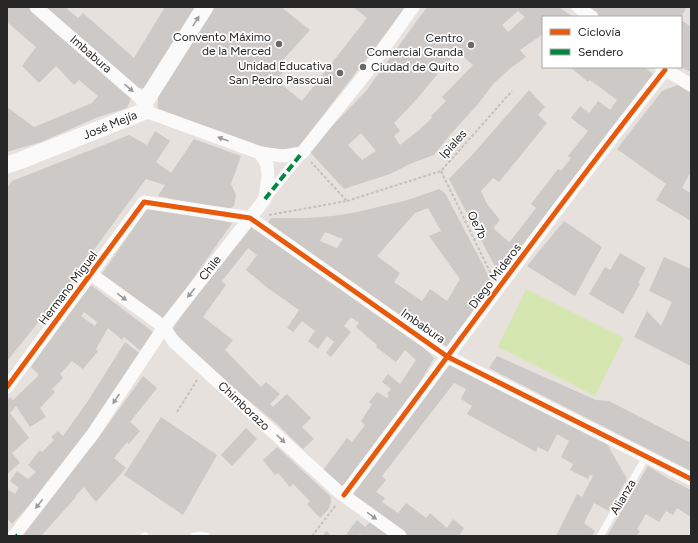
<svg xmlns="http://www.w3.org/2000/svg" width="698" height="543" font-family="Figtree,sans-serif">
  <rect width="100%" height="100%" fill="#e6e1dc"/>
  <path fill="#d5e6b1" d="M526 289 624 338 595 396 498 347Z"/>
  <g fill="#cdc9c6" fill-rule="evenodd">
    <path d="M7 7H29L131 98 127 108 98 117 41 142 7 152V107L34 127 92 103 98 96 79 80 74 85 56 66 39 83 22 66 36 47 7 22Z"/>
    <path d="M41 7H65L78 18 83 13 134 58 165 7H196L147 88H137Z"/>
    <path d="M215 7H281L310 30 281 62 287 65 277 81 302 101 367 18 353 7H406L297 149 273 150 158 110V92Z"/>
    <path d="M427 7H559L573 17H543V34L520 50 526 57 512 67 494 83 478 104 449 136 434 155 412 163 390 174 344 189 310 152 332 126 366 91ZM518 11 525 17 508 32 502 25ZM457 51 473 65 442 97 446 101 431 116 432 118 418 131 400 145 394 136 400 131 394 123 416 100ZM361 133 376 151 362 160 348 145Z"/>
    <path d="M586 7H687L681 17H598Z"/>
    <path d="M681 20 691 27V72L681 67Z"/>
    <path d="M570 67H644L653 74 500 276 449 179 473 154 529 90 545 107 538 115 547 123 499 182 493 178 481 191 487 204 500 220 494 227 495 230 509 242 512 239 536 208 531 204 558 169 561 171 571 158 568 156 588 131 571 118 580 106 589 113 598 101 610 110 617 100 590 80 588 82Z"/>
    <path d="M678 85 691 93V171L682 188 691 193V221L656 200 666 184 617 149 662 91Z"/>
    <path d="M155 131 170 141 156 162 171 173 194 139 241 156 231 184 236 195 234 206 227 210 158 196 165 185 146 179 62 293 7 361V188L12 181 129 135 147 145Z"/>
    <path d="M439 189 445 193 484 267 490 280 491 287 447 347 267 224 271 218H305L333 216 357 212 408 200ZM428 208 441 231 429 236 460 279 447 301 430 289 422 301 394 282 400 273 377 256 415 213ZM325 232 343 239 337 248 320 241Z"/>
    <path d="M149 206 232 223 162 323 99 278Z"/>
    <path d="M564 221 602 247 575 296 527 266Z"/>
    <path d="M251 224 414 338 434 358 413 395 342 487 323 470 347 438 352 442 365 425 361 421 372 404 369 402 377 392 387 398 389 395 387 394 391 389 382 382 388 374 400 384 416 360 405 350 396 362 376 347 377 345 356 327 359 323 351 317 344 326 351 332 331 357 326 353 334 342 327 336 318 349 308 341 315 331 302 321 293 332 287 328 299 310 269 289 246 270 257 255 248 248 222 281 226 285 203 317 233 340 225 350 261 387 266 382 280 394 270 404 273 407 287 394 311 418 302 427 314 439 303 449 276 423 222 379 172 330 189 305Z"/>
    <path d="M620 253 646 268 638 283 640 284 623 314 589 294 605 267 610 270Z"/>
    <path d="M664 257 691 269V337L690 340H691V366L634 337 647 311 661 326 672 302 649 291Z"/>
    <path d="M91 285 153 332V336L142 352 124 337 122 340 108 328 96 349 98 351 83 369 72 361 60 374 63 378 52 389 55 392 40 408 46 417 30 427 16 406 10 413 29 438 12 453 20 463 7 474V401L10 397 13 400 39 375 31 367 75 305ZM84 312 97 322 95 326 81 316Z"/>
    <path d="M125 342 142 355 112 398 60 467 47 482 34 500 12 524 7 518V489L15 494 19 488 10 481 17 471 28 479 36 472 28 465 40 450 42 452 54 440 51 437 58 431 63 436 88 401Z"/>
    <path d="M497 356 596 400 609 401 689 442 691 437V471L489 368Z"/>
    <path d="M448 361 606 442 627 479 609 511 594 503 584 523 595 531 592 536H556L577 494 582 497 593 476 590 475 588 479 570 470 573 464 561 457 569 441 557 434 548 452 538 447 536 452 467 414 472 406 461 399 466 389 454 383 382 476 386 480 376 492 385 498 382 502 398 513 406 503 426 518 430 513 447 528 453 519 464 528 459 536H407L350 493Z"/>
    <path d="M143 376 157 388 130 422 140 431 129 444 127 442 114 458 126 468 96 502 84 487 75 496 76 497 41 536H19L96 441Z"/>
    <path d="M161 417 217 455 183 515 124 475Z"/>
    <path d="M246 428 257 439 232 466 221 455Z"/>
    <path d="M277 447 331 497V502L328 510 320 518 307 504 310 501 293 484 290 487 278 473 275 475 263 460Z"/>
    <path d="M648 466 669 479 691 490V517L677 508 673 515 666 511 659 522 646 514 637 529 640 531 637 536H607Z"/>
    <path d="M357 520 365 527 372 520 393 536H362L360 534 358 536H345Z"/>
    <path d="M327 531 331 536H322Z"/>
  </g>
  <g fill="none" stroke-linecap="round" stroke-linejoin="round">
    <g stroke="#c2c2c1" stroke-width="2" stroke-dasharray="3 2" stroke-linecap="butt">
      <path d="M441 171 492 276"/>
      <path d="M347 201 441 171 512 91"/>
      <path d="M269 215 347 201 311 162"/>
      <path d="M177 412 197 380"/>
      <path d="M312 536 336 505"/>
    </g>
    <g stroke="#fbfafa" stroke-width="7">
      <path d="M144 536H145"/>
      <path d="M194 536 200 535 206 536"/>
      <path d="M600 536 646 457"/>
    </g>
    <path stroke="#fbfafa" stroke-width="10" d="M265 199 302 153"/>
    <g stroke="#fbfafa" stroke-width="13">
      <path d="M36 7 145 102"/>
      <path d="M578 7 592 17"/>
      <path d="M661 67 691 85"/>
      <path d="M145 111 260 153 283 156 302 153 367 72 413 7"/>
      <path d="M91 274 164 327 174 342 339 492 400 536"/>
      <path d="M7 387 144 202 250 218 448 357 691 479"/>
      <path d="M344 495C451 353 555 209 665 70"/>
      <path d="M14 536 92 435 164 327 265 199 268 176 267 164 260 153"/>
    </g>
    <path stroke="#fbfafa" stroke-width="17" d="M7 165 19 161 145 111V102L205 7"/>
    <g stroke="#00873e" stroke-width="4" stroke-dasharray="8 4" stroke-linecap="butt">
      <path d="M265 199 302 153"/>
      <path d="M15 535 16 536"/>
    </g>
    <defs>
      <g id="cycleway">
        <path d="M7 387 144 202 250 218 448 357 691 479"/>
        <path d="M344 495C451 353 555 209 665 70"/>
      </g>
    </defs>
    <use href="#cycleway" stroke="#fff" stroke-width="8"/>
    <use href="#cycleway" stroke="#e8590c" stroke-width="5"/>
  </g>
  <defs><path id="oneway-solid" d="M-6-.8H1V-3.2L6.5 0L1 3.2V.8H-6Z"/></defs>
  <g fill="#9c9b9b">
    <use href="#oneway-solid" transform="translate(196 21) rotate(-58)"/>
    <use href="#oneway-solid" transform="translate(129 88) rotate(41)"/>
    <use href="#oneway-solid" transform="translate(223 139) rotate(-160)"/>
    <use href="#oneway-solid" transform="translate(191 293) rotate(128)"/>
    <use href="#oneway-solid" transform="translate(122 297) rotate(36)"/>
    <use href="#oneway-solid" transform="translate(116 399) rotate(124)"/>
    <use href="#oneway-solid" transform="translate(281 439) rotate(43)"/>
    <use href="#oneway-solid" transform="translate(39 504) rotate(128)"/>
    <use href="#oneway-solid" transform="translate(372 516) rotate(36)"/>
  </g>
  <g fill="#6a6866" stroke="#fff" stroke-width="1.5">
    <circle cx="279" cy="44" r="4"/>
    <circle cx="471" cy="45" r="4"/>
    <circle cx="363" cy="67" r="4"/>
    <circle cx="340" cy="73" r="4"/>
  </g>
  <g text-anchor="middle" stroke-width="3.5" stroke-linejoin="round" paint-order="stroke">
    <g font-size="12" fill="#272727" stroke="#fff" text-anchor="end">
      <text x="271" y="41">Convento Máximo<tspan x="271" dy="14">de la Merced</tspan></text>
      <text x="463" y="42">Centro<tspan x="463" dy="14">Comercial Granda</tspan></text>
      <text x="332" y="70">Unidad Educativa<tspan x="332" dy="14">San Pedro Passcual</tspan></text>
      <text x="371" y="71" text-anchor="start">Ciudad de Quito</text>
    </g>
    <g font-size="12" fill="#272727" stroke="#fff">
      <text transform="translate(91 54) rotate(41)" y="4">Imbabura</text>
      <text transform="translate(110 125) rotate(-22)" y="4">José Mejía</text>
      <text transform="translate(453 144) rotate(-48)" y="4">Ipiales</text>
      <text transform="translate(477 225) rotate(64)" y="4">Oe7b</text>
      <text transform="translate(210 268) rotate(-52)" y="4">Chile</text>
      <text transform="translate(495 276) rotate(-53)" y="4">Diego Mideros</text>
      <text transform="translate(68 288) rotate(-53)" y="4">Hermano Miguel</text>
      <text transform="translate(423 326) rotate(35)" y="4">Imbabura</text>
      <text transform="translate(244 406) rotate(43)" y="4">Chimborazo</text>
      <text transform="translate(623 497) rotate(-60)" y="4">Alianza</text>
    </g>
  </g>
  <rect width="698" height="543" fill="none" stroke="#272727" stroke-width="16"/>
  <rect x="542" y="16" width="140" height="52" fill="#ffffff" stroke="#a9a9a9"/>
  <rect x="550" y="29" width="20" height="6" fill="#e8590c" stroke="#a9a9a9"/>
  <text x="578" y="36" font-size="12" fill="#272727">Ciclovía</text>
  <rect x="550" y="49" width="20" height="6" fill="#00873e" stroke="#a9a9a9"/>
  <text x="578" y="56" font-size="12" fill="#272727">Sendero</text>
</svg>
